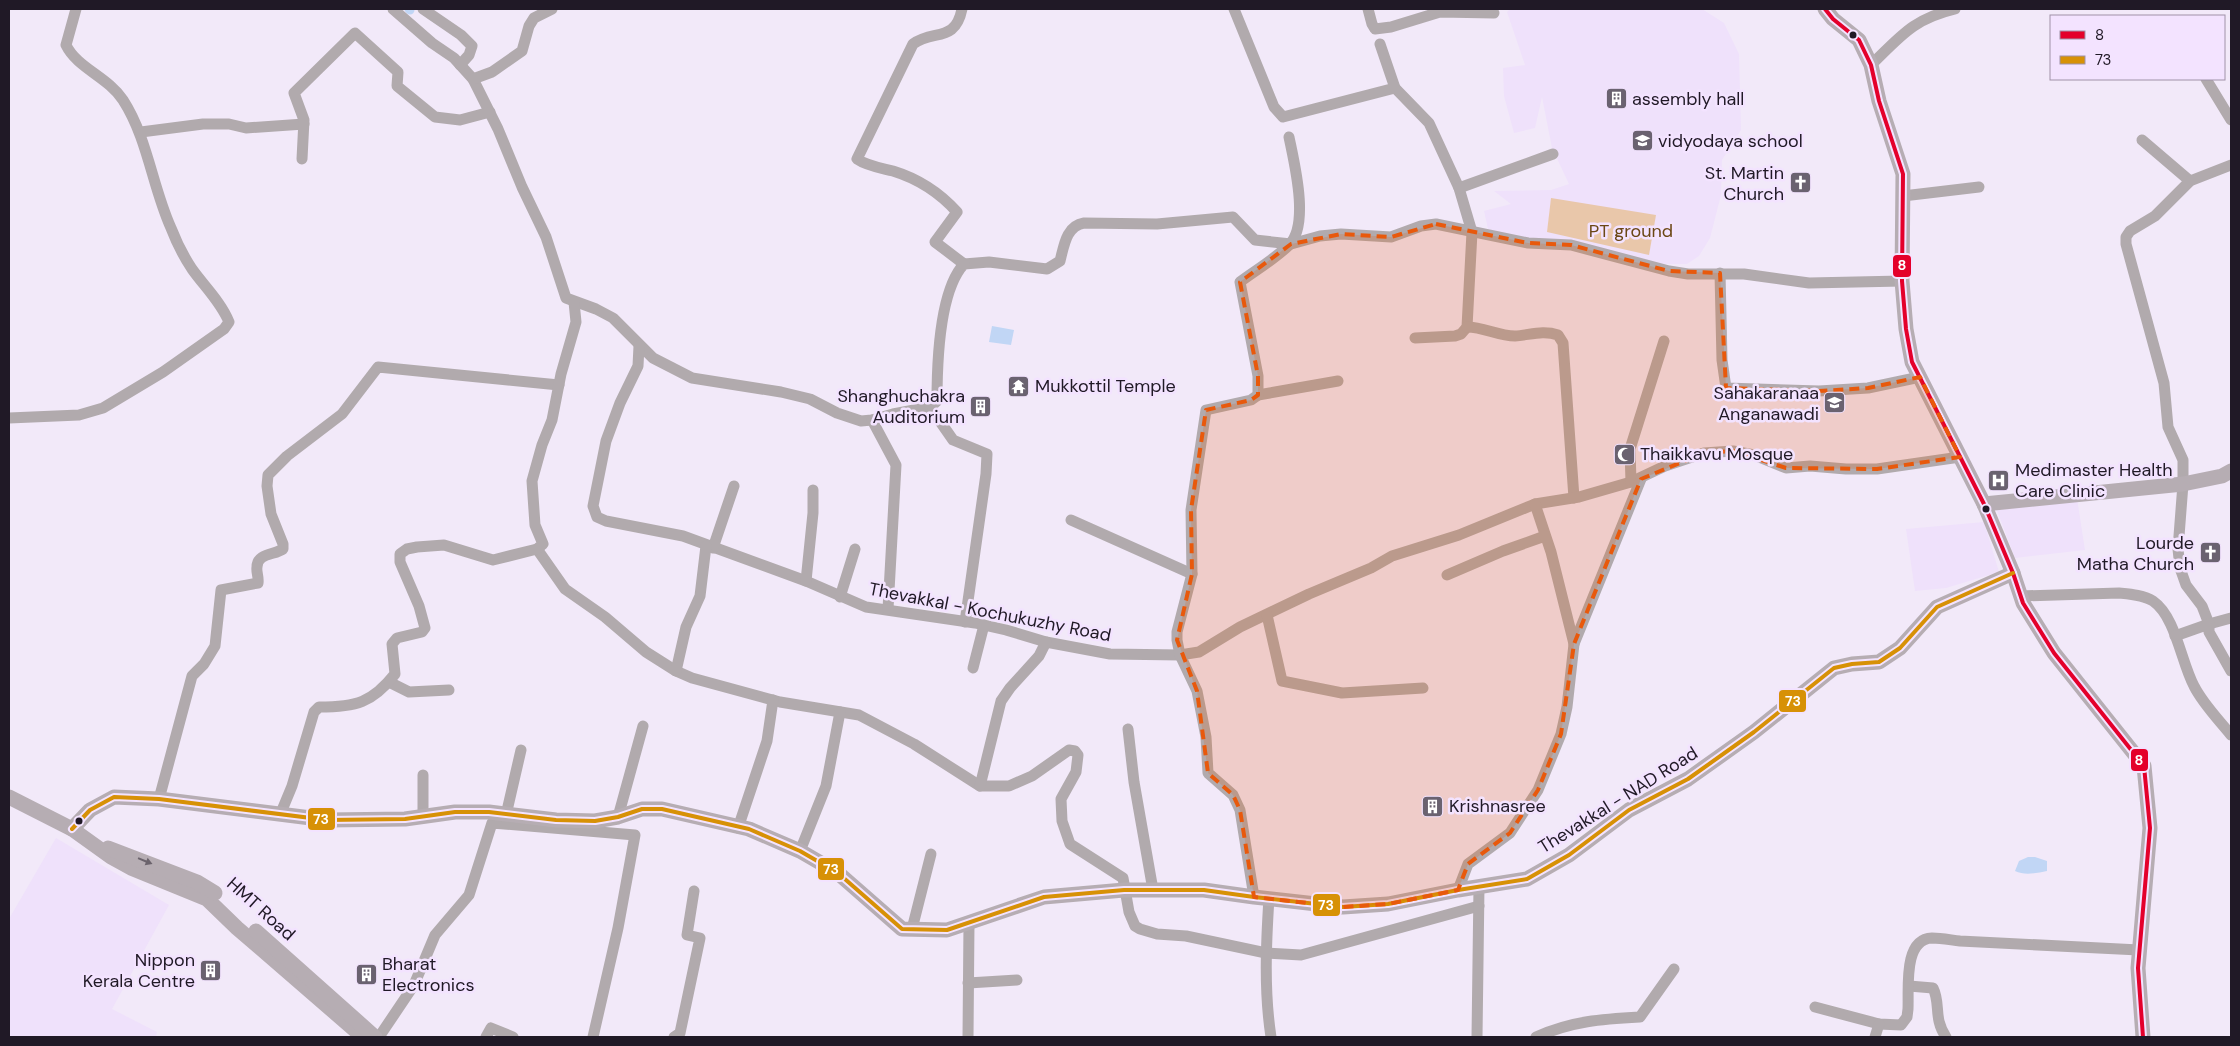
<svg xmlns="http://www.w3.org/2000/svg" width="2240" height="1046" font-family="'DM Sans',sans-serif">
  <rect width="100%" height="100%" fill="#f2e9f9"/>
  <g fill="#efe1fb">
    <path d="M1510 9H1702L1724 23 1739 54 1741 130 1722 160 1721 195 1710 238 1699 256 1687 264H1644L1506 235 1488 229 1484 211 1511 204 1494 191 1551 190 1569 184 1552 148 1542 97 1535 128 1514 133 1504 96 1503 68 1525 65 1507 12Z"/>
    <path d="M2077 498 2085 550 2015 558 1996 508Z"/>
    <path d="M1984 522 1999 572 1946 588 1915 591 1906 529Z"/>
    <path d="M56 838 169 905 112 1009 157 1032 156 1037H9V919Z"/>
  </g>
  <path fill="#e9c7aa" d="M1551 198 1656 215 1649 255 1547 232Z"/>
  <g fill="#c1d6f5">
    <path d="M992 326 1014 330 1011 345 989 342Z"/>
    <path d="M2028 857H2035L2047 861V871C2037 873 2025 876 2015 871L2019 861Z"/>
  </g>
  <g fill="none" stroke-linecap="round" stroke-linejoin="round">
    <path stroke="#c1d6f5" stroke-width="9" d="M409 9 410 10"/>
    <g stroke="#b1aaad" stroke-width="11">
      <path d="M393 9 432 43 454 58 473 79 498 129 522 187 546 237 566 298 596 309 613 318 653 358 692 378 781 392 810 399 837 413 861 421 872 420 893 414 930 407 937 401C937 364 939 291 964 264L989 262 1047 269 1060 261C1064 246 1066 226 1084 223L1157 224 1233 217 1255 240 1291 244 1320 236 1341 234 1391 237 1421 226 1436 224 1528 243 1571 245 1669 271 1688 274H1744L1809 283 1902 281"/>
      <path d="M423 9 461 35 472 46 469 55 460 65"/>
      <path d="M962 9C955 43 934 29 913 44L857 159C867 166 881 168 893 171 919 179 939 192 957 212L935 242 964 264"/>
      <path d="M1234 9 1274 107 1283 117 1395 88"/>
      <path d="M1368 9 1372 24 1375 29 1391 27 1440 12 1494 13"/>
      <path d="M1380 44 1395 88 1429 123 1459 188 1472 232 1467 327 1461 334 1455 336 1415 338"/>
      <path d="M1871 65C1901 36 1913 19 1955 9"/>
      <path d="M473 79 492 72 522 51 529 26 534 18 552 9"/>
      <path d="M2206 79 2231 120"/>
      <path d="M141 132 203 124H229L246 128 304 124"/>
      <path d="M2142 140 2190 181"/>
      <path d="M302 159 304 120 294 93 355 33 398 72 397 86 435 117 460 120 490 112"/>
      <path d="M2231 165 2190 181 2155 216 2130 231 2126 237V244L2164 383 2168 427 2183 460V484L2178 549 2180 568 2186 585 2202 606 2209 624 2231 618"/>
      <path d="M1459 188 1553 154"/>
      <path d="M1903 196 1979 187"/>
      <path d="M1720 273 1722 360 1726 388 1819 391 1868 388 1920 377"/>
      <path d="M1467 327C1484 327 1498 336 1515 336 1530 335 1543 330 1558 335L1563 343 1574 498"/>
      <path d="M639 346 638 366 620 403 606 441 593 506 597 517 606 521 683 536 806 581 866 607 975 623 1006 630 1046 642 1110 654 1180 655 1199 652 1240 627 1309 594 1371 568 1392 556 1459 535 1535 504 1579 497 1631 482 1665 466 1704 453 1733 451 1754 455 1786 468 1810 466 1846 469H1877L1960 457"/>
      <path d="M1258 395 1338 381"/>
      <path d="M930 407 953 440 987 454 986 474 965 622"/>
      <path d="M9 418 79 415 103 408 163 372 224 329 229 322C221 302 204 286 192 269 184 257 176 241 171 228 152 186 148 139 123 100 108 77 77 68 66 45L76 9"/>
      <path d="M872 420 896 465 888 609"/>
      <path d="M1631 482 1630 449 1664 341"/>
      <path d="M1071 520 1192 574"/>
      <path d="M713 548 734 486"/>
      <path d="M537 549 565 589 605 617 646 652 676 671 692 678 780 702 859 715 914 744 980 786H1009L1032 776 1069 750 1075 751 1078 755 1076 772 1061 799 1062 821 1070 844 1123 878 1129 912 1135 926 1140 929 1157 934 1186 936 1266 953 1301 955 1479 906"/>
      <path d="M1447 575 1503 551 1545 536"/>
      <path d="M806 581 813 513V490"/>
      <path d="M2020 596 2119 593C2129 594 2144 595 2153 601 2176 617 2181 662 2194 686 2203 704 2219 720 2231 735"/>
      <path d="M840 597 855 549"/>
      <path d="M1267 615 1282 681 1342 693 1423 688"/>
      <path d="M2175 636 2209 624V632L2231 671"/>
      <path d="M1574 644 1641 479"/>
      <path d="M973 668 984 625"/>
      <path d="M676 671 686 627 700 596 706 546"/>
      <path d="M389 682 409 692 449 690"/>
      <path d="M1128 729 1134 782 1153 890"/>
      <path d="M423 775V817"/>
      <path d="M980 786 1001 701 1010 688 1039 656 1046 642"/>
      <path d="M159 799 192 676 204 664 215 646 221 590 258 583C259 577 256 572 257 567 257 553 275 555 283 549V544L271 514 267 486 268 475 287 456 342 414 378 367 559 385"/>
      <path d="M280 815 292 786 314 712 319 707C356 707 372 703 395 674L392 644 397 638 422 632 425 628 419 606 400 562V554L407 549 417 547 444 545 493 560 537 549 543 544 535 525 532 481 542 445 552 420 561 374 576 322 574 302"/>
      <path d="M506 815 521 750"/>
      <path d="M618 817 643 726"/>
      <path d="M738 828 767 741 773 700"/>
      <path d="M800 851 826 786 840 712"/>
      <path d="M1458 890 1468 864 1510 833 1538 790 1561 734 1567 707 1574 644 1551 552 1535 504"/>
      <path d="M1254 897 1240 810 1233 795 1208 773 1206 737 1197 691 1180 655 1177 640V632L1192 574 1191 510 1206 410 1251 400 1258 395V376L1240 282C1256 270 1275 259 1289 245 1310 225 1294 162 1289 137"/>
      <path d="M1269 898C1266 945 1264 991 1271 1037"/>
      <path d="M912 929 931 854"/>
      <path d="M968 983 1017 980"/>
      <path d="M1909 986 1933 988C1941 1004 1933 1018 1946 1037"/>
      <path d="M1815 1007 1879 1024 1901 1025 1907 1017 1908 1009C1909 988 1903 939 1932 938 1941 938 1951 940 1960 941L2139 950"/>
      <path d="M379 1037 414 985 435 935 469 895 492 823 635 835 618 928 593 1037"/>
      <path d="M486 1037 491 1028 513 1037"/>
      <path d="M674 1037 680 1033 700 938 687 935 694 891"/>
      <path d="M968 1037 969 923"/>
      <path d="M1477 1037 1479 886"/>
      <path d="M1536 1037C1572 1021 1602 1019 1640 1017L1674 969"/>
      <path d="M1875 1037 1879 1024"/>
    </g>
    <g stroke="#b6adb3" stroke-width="15">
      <path d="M1825 9 1833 19 1859 40 1871 65 1879 101 1903 174 1902 281 1906 329 1912 362 1984 504 2013 573 2023 603 2054 653 2144 766 2150 828 2138 968 2143 1037"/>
      <path d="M1984 504 2183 484 2222 476 2231 471"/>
      <path d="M9 797 72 829 111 857 131 868 207 899 237 928 363 1037"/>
      <path d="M72 829 90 810 114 797 159 799 327 820 405 819 455 812H489L556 820 595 821 618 817 642 809H662L749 829 800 851 838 873 902 929 947 930 1044 897 1124 890H1204L1254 897 1343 907 1388 904 1458 890 1527 879 1569 855 1629 810 1688 779 1754 732 1834 668 1852 664 1879 662 1900 648 1937 607 2013 573"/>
      <path d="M108 848 197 882 215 893"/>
      <path d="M256 931 375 1037"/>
    </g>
    <defs>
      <path id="bus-1" d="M1825 9 1833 19 1859 40 1871 65 1879 101 1903 174 1902 281 1906 329 1912 362 1984 504 2013 573 2023 603 2054 653 2144 766 2150 828 2138 968 2143 1037"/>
      <path id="bus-2" d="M72 829 90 810 114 797 159 799 327 820 405 819 455 812H489L556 820 595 821 618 817 642 809H662L749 829 800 851 838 873 902 929 947 930 1044 897 1124 890H1204L1254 897 1343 907 1388 904 1458 890 1527 879 1569 855 1629 810 1688 779 1754 732 1834 668 1852 664 1879 662 1900 648 1937 607 2013 573"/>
    </defs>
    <use href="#bus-1" stroke="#f3e3ff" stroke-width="8"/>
    <use href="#bus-2" stroke="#f3e3ff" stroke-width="8"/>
    <use href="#bus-1" stroke="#e4002b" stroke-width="4"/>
    <use href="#bus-2" stroke="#d79106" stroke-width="4"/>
  </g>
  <defs><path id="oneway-solid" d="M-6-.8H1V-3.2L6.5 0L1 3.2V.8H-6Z" transform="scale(1.25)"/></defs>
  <use fill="#6b636c" href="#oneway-solid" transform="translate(145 861) rotate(22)"/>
  <path fill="#e8590c" fill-opacity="0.2" stroke="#e8590c" stroke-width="4" stroke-dasharray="10 6" stroke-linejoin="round" d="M1436 224 1528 243 1571 245 1669 271 1720 273 1726 388 1819 391 1868 388 1920 377 1960 457 1877 469 1786 468 1733 451 1704 453 1641 479 1574 644 1561 734 1538 790 1510 833 1468 864 1458 890 1388 904 1343 907 1254 897 1240 810 1233 795 1208 773 1197 691 1177 640 1192 574 1191 510 1206 410 1251 400 1258 395V376L1240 282 1291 244 1341 234 1391 237Z"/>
  <defs>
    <symbol id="building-square" viewBox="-11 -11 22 22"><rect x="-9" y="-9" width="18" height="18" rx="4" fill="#6a6270" stroke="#f3e3ff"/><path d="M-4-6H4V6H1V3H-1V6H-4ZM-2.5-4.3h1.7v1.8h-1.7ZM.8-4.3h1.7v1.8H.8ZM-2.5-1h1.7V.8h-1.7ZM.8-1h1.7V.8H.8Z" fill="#fff"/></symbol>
    <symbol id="school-square" viewBox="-11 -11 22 22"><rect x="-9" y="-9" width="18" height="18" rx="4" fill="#6a6270" stroke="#f3e3ff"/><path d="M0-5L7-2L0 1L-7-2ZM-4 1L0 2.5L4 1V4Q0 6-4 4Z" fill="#fff"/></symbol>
    <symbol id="church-square" viewBox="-11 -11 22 22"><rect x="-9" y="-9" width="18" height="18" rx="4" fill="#6a6270" stroke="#f3e3ff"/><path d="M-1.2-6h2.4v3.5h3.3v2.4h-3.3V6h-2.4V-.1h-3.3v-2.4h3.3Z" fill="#fff"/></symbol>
    <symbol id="temple-square" viewBox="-11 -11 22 22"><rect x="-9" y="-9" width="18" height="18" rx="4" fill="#6a6270" stroke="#f3e3ff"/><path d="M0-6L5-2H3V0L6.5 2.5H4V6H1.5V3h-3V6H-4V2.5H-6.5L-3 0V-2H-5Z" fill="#fff"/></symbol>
    <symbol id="mosque-square" viewBox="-11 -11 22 22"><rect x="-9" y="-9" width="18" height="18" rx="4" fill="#6a6270" stroke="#f3e3ff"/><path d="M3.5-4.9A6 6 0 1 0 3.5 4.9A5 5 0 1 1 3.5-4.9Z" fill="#fff"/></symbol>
    <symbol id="hospital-square" viewBox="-11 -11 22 22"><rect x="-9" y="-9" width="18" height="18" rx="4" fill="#6a6270" stroke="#f3e3ff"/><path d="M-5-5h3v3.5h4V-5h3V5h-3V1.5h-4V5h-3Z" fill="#fff"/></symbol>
  </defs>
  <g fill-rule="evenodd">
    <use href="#building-square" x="1604" y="86" width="25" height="25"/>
    <use href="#school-square" x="1630" y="128" width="25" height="25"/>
    <use href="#church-square" x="1788" y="170" width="25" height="25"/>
    <use href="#temple-square" x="1006" y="374" width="25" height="25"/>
    <use href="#school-square" x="1822" y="390" width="25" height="25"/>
    <use href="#building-square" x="968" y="394" width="25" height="25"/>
    <use href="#mosque-square" x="1612" y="442" width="25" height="25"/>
    <use href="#hospital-square" x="1986" y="468" width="25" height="25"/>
    <use href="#church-square" x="2198" y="540" width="25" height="25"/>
    <use href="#building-square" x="1420" y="794" width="25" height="25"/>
    <use href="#building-square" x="198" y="958" width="25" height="25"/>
    <use href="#building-square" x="354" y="962" width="25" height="25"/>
  </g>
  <g fill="#201926" stroke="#f3e3ff" stroke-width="2">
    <circle cx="1853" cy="35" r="4.5"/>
    <circle cx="1986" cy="509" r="4.5"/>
    <circle cx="79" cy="821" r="4.5"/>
  </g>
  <g text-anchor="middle" stroke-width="5" stroke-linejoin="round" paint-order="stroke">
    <g font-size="18" fill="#201926" stroke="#f3e3ff" text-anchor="start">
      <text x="1632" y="105">assembly hall</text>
      <text x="1658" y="147">vidyodaya school</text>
      <text x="1784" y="179" text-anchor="end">St. Martin<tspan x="1784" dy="21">Church</tspan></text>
      <text x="1035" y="392">Mukkottil Temple</text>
      <text x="1819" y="399" text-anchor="end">Sahakaranaa<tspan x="1819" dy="21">Anganawadi</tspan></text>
      <text x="965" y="402" text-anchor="end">Shanghuchakra<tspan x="965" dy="21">Auditorium</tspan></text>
      <text x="1640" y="460">Thaikkavu Mosque</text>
      <text x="2015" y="476">Medimaster Health<tspan x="2015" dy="21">Care Clinic</tspan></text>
      <text x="2194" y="549" text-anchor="end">Lourde<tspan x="2194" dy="21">Matha Church</tspan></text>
      <text x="1449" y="812">Krishnasree</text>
      <text x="195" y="966" text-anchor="end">Nippon<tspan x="195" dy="21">Kerala Centre</tspan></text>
      <text x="382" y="970">Bharat<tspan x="382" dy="21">Electronics</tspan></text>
    </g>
    <g font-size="18" fill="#6b4715" stroke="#f3e3ff">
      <text x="1631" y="237">PT ground</text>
    </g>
    <g font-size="18" fill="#201926" stroke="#f3e3ff">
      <text transform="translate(990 612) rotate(11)" y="6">Thevakkal - Kochukuzhy Road</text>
      <text transform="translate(1618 800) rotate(-32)" y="6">Thevakkal - NAD Road</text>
      <text transform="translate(261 909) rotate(42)" y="6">HMT Road</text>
    </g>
  </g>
  <g stroke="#f3e3ff" stroke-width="2">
    <rect x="1892" y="254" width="20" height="24" rx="5" fill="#e4002b"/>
    <rect x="1778" y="689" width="29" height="24" rx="5" fill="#d79106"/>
    <rect x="2130" y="748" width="19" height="24" rx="5" fill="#e4002b"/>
    <rect x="307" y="807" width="29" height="24" rx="5" fill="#d79106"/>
    <rect x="817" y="857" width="28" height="24" rx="5" fill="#d79106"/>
    <rect x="1312" y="893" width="29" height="24" rx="5" fill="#d79106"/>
  </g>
  <g font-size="14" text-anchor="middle" font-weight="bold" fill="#fff">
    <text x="1902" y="270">8</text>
    <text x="1793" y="706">73</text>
    <text x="2139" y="765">8</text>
    <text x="321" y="824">73</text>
    <text x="831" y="874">73</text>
    <text x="1326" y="910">73</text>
  </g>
  <rect width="2240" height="1046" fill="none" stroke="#201926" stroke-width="20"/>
  <rect x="2050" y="15" width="175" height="65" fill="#f3e3ff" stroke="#9f92a8"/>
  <rect x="2060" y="31" width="25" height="8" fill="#e4002b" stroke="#9f92a8"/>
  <text x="2095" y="40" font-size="15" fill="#201926">8</text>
  <rect x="2060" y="56" width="25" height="8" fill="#d79106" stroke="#9f92a8"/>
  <text x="2095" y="65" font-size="15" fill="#201926">73</text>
</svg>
